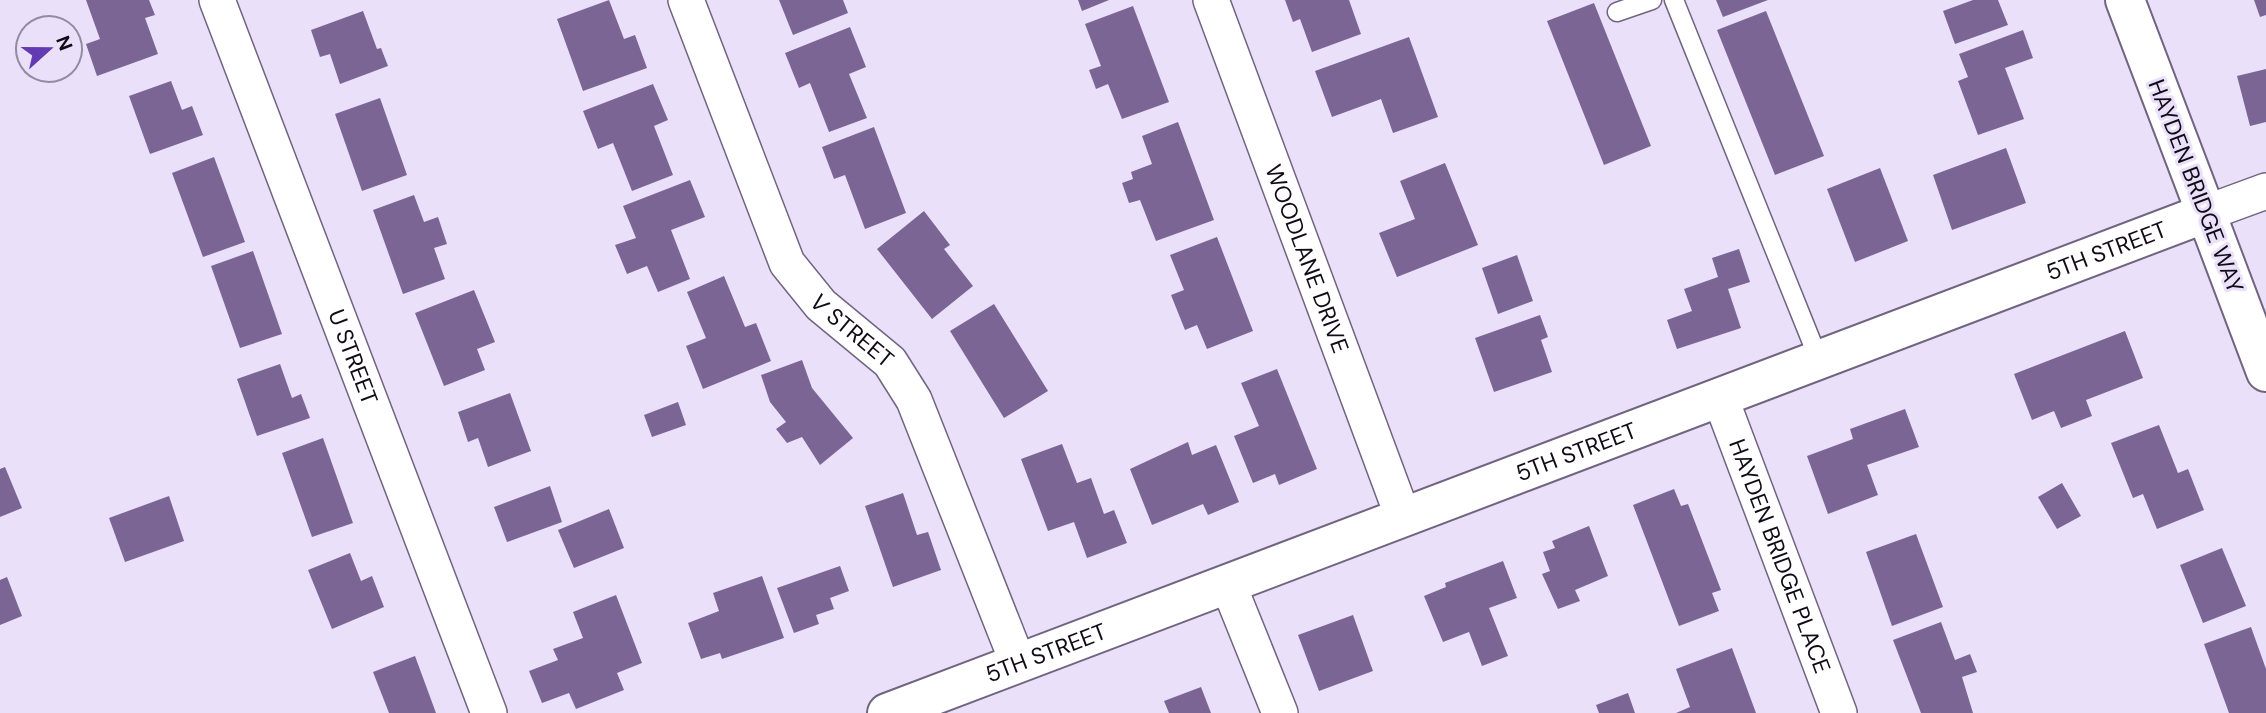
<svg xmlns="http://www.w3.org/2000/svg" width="2266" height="713" font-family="'DM Sans',sans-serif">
  <rect width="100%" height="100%" fill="#ebe0fa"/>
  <g fill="#7b6594">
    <path d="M86 0H149L155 15 145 18 158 54 97 76 86 44 100 39Z"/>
    <path d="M609 0 624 39 635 35 647 68 583 91 557 19Z"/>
    <path d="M779 0H843L848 13 793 35Z"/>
    <path d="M1078 0H1109L1082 11Z"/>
    <path d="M1285 0H1349L1361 34 1312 52 1300 19 1293 22Z"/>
    <path d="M1716 0H1768L1723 17Z"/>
    <path d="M1973 0H1998L2008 25 1955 44 1943 11Z"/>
    <path d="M2254 0H2266V15L2260 17Z"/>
    <path d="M1594 3 1651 146 1604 165 1547 21Z"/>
    <path d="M1133 6 1169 102 1122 119 1108 84 1096 89 1089 70 1101 66 1085 24Z"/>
    <path d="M363 11 377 49 381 48 388 66 340 84 330 54 320 57 311 30Z"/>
    <path d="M1766 11 1824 156 1775 175 1717 30Z"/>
    <path d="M850 27 866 67 849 74 867 118 829 132 810 83 799 88 785 53Z"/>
    <path d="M2023 30 2033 58 2005 68 2024 119 1978 135 1958 81 1968 77 1959 54Z"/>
    <path d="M1409 37 1438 117 1393 133 1381 99 1332 117 1315 71Z"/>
    <path d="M2266 69V122L2250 126 2237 76Z"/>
    <path d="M171 81 182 110 192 106 203 135 150 154 129 96Z"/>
    <path d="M653 84 668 120 654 126 673 175 632 191 613 143 598 149 583 111Z"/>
    <path d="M380 98 407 175 362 191 335 114Z"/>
    <path d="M1178 122 1214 220 1156 241 1140 200 1129 203 1122 183 1133 179 1131 172 1152 164 1142 136Z"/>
    <path d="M874 127 906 213 865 229 845 175 834 179 822 147Z"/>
    <path d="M2006 148 2026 203 1952 230 1933 175Z"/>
    <path d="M214 157 245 242 203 257 172 173Z"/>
    <path d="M1445 163 1478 245 1397 277 1379 233 1415 219 1400 181Z"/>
    <path d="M1880 168 1908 241 1855 262 1827 189Z"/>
    <path d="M690 180 705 217 671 230 690 279 658 292 647 266 627 274 615 245 636 238 623 206Z"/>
    <path d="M414 195 424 222 438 217 447 244 434 248 445 279 403 294 373 210Z"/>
    <path d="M924 211 950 245 944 249 973 286 932 319 877 249Z"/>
    <path d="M1217 237 1253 331 1207 349 1197 325 1185 330 1171 295 1184 290 1170 255Z"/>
    <path d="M1739 249 1750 282 1728 289 1741 328 1677 349 1667 320 1692 311 1684 289 1718 277 1712 258Z"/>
    <path d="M253 251 282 334 240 348 211 266Z"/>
    <path d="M1517 255 1533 301 1498 314 1482 268Z"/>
    <path d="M724 276 745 327 756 323 771 361 703 389 686 346 706 338 687 292Z"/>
    <path d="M474 290 495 342 477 349 485 370 444 386 415 313Z"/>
    <path d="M994 304 1048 391 1004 418 950 331Z"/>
    <path d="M1540 315 1548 337 1541 340 1552 372 1494 392 1475 338Z"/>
    <path d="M2125 331 2143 378 2086 400 2092 416 2061 428 2054 411 2032 420 2014 374Z"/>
    <path d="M802 360 812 388 853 438 820 465 802 437 787 443 776 429 786 422 770 402 761 375Z"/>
    <path d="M280 364 292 398 301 394 310 418 257 436 237 379Z"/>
    <path d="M1277 369 1317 469 1279 485 1275 474 1253 483 1234 436 1259 426 1241 383Z"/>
    <path d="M510 393 531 451 488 467 478 438 468 442 458 412Z"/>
    <path d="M678 402 686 425 652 437 644 415Z"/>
    <path d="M1905 409 1919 447 1867 465 1878 495 1828 514 1807 456 1853 439 1850 429Z"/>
    <path d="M2159 425 2178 473 2188 469 2204 510 2157 529 2143 494 2133 498 2111 443Z"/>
    <path d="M323 438 353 523 312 537 282 453Z"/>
    <path d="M1188 442 1192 455 1216 445 1239 502 1208 515 1203 504 1152 525 1130 469Z"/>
    <path d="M1062 444 1077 483 1091 478 1104 514 1114 510 1127 543 1087 558 1074 522 1048 531 1021 459Z"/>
    <path d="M5 467 22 508 0 517V469Z"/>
    <path d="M2062 483 2081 516 2057 529 2038 497Z"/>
    <path d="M550 486 562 522 507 542 494 507Z"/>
    <path d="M1674 489 1681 506 1688 504 1721 590 1712 593 1719 611 1679 626 1633 505Z"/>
    <path d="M903 493 917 535 928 532 941 570 893 587 865 506Z"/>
    <path d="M169 496 184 541 125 562 109 518Z"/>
    <path d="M609 509 624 548 574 568 558 530Z"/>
    <path d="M1589 526 1608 576 1575 590 1580 601 1558 609 1542 574 1550 571 1543 552 1555 548 1552 541Z"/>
    <path d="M1916 534 1943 607 1892 626 1866 552Z"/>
    <path d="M2222 548 2246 606 2203 623 2180 565Z"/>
    <path d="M350 553 361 581 372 576 384 607 332 629 308 570Z"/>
    <path d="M1503 561 1517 598 1489 608 1508 656 1482 666 1469 632 1443 642 1424 596 1446 587 1445 583Z"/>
    <path d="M840 566 849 591 830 598 834 609 816 615 819 624 794 633 777 588Z"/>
    <path d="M762 576 784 638 722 659 720 653 701 659 688 623 719 611 713 593Z"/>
    <path d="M7 577 22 616 0 625V580Z"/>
    <path d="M616 595 642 663 617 673 624 690 576 709 569 693 542 703 529 671 558 660 553 649 583 638 573 612Z"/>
    <path d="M1353 615 1373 671 1319 691 1298 635Z"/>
    <path d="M1941 622 1955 660 1970 654 1977 672 1962 677 1973 713H1921L1893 640Z"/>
    <path d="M2251 627 2266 669V713H2229L2204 644Z"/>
    <path d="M1732 648 1756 713H1676L1690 707 1676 669Z"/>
    <path d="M415 656 436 713H389L373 672Z"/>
    <path d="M1201 687 1211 713H1169L1164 701Z"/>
    <path d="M1628 693 1635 713H1599L1596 705Z"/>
  </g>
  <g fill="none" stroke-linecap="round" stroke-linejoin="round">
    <defs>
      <g id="service">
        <path d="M1674 0 1819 360"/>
        <path d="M1617 12 1652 0"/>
      </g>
      <g id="minor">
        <path id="s1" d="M217 0 489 713"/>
        <path id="s2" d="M686 0 787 263 821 305 890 362 914 400 1018 663"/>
        <path id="s3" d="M1211 0 1403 517"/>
        <path d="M2206 213 2266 191"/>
        <path id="s4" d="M1720 397 1839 713"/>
        <path d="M1228 584 1280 713"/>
      </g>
      <path id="tertiary" d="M2206 213 2266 372"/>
      <g id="secondary">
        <path id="s5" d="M887 713 2206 213 2125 0"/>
      </g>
    </defs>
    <use href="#service" stroke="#716480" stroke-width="21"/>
    <use href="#minor" stroke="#716480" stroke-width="38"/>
    <use href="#tertiary" stroke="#716480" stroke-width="42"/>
    <use href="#secondary" stroke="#716480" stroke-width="42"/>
    <use href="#service" stroke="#fff" stroke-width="18"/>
    <use href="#minor" stroke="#fff" stroke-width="35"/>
    <use href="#tertiary" stroke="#fff" stroke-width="38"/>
    <use href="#secondary" stroke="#fff" stroke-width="38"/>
  </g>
  <g text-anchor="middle" stroke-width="6" stroke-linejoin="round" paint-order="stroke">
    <g font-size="23" fill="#100b16" stroke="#ebe0fa">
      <text transform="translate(2196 186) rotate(69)" y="8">HAYDEN BRIDGE WAY</text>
      <text dy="8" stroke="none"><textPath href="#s5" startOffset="1304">5TH STREET</textPath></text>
      <text dy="8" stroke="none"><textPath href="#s3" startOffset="276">WOODLANE DRIVE</textPath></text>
      <text dy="8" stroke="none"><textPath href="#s2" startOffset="376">V STREET</textPath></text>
      <text dy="8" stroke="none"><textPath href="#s1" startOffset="382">U STREET</textPath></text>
      <text dy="8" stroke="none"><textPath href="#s5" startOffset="737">5TH STREET</textPath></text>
      <text dy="8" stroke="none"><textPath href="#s4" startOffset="170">HAYDEN BRIDGE PLACE</textPath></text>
      <text dy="8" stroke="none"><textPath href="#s5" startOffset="170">5TH STREET</textPath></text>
    </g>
  </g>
  <g transform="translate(49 49) rotate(69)"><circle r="33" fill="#ebe0fa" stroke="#938b9f" stroke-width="2"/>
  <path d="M0-5L12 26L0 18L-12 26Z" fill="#623ab2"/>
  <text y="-10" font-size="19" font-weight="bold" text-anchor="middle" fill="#100b16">N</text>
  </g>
</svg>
